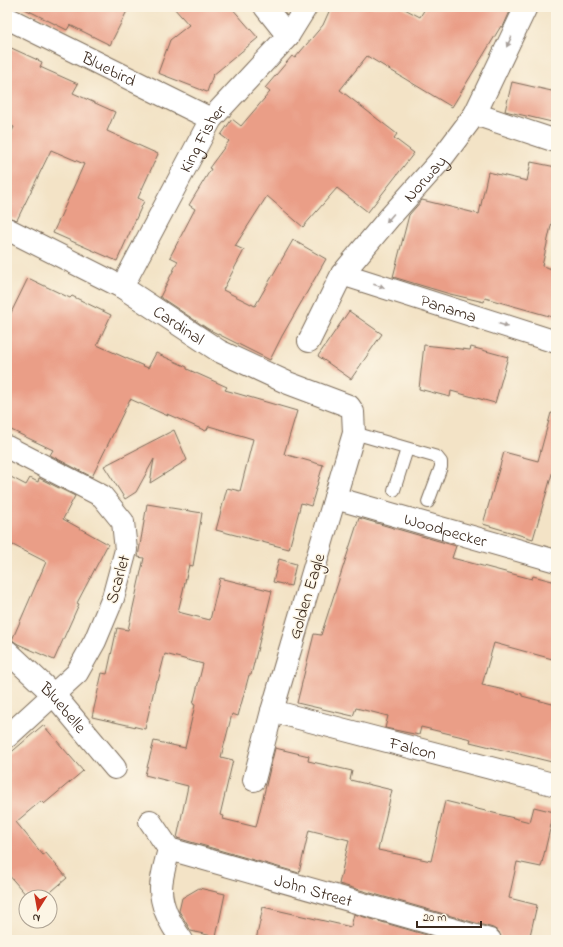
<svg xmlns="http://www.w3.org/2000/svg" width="563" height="947" font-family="'Indie Flower',sans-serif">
  <rect width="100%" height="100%" fill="#fcf5e5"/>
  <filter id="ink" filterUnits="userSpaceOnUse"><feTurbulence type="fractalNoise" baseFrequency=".025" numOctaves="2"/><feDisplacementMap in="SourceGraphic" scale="8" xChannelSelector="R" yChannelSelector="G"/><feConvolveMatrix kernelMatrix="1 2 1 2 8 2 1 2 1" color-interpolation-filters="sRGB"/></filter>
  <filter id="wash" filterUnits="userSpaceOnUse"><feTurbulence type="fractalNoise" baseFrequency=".012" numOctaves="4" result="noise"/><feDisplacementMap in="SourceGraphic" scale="16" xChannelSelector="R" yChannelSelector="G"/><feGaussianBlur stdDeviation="0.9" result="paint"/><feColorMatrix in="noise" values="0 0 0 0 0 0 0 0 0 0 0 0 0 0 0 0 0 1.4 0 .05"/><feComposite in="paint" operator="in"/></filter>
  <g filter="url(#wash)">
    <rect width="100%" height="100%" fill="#f3e3c6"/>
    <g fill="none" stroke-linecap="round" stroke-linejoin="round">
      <path stroke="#68bbe4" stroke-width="6" d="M100 940H103"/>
    </g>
    <g id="blocks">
      <g fill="#ea9e87">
        <path d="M21 7H129L110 45 70 25 67 30Z"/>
        <path d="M173 7H231L258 38 213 75 207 92 158 73 170 40 189 25Z"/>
        <path d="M331 7H401L420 17 426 7H512L503 27 501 26 452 107 367 56 340 90 397 134 394 138 414 153 368 212 337 188 303 227 267 196 235 246 244 250 223 290 255 306 293 240 326 259 282 336 270 360 208 329 160 297 178 261 170 257 195 209 189 205 211 169 209 168 229 141 221 135 232 119 241 126 270 92 265 88 292 56 295 58 323 25Z"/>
        <path d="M7 46 42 62 40 67 78 84 73 93 115 112 107 131 158 154 138 198 144 201 117 261 53 233 84 164 51 150 17 220 7 217V142L14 127 7 124Z"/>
        <path d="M512 82 556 92V123L505 111Z"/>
        <path d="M531 162 556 167V204L542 266 556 270V318L485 298 484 302 450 294 393 277 409 215 422 200 479 214 488 172 527 181Z"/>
        <path d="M28 278 70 298 72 296 111 315 97 345 148 368 156 353 187 367V369L227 387 225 390 297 411 284 454 323 465 311 506 301 503 289 549 216 530 227 488 240 491 253 439 209 426 206 431 167 414 168 416 130 399 92 477 50 455 53 450 7 428V321Z"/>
        <path d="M349 311 382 334 351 379 318 356Z"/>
        <path d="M424 345 470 350 471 347 508 357 495 403 451 391 450 397 419 389Z"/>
        <path d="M551 413 556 414V460L533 539 483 524 504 452 538 461Z"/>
        <path d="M174 430 187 460 150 483 154 459 136 492 125 499 104 466Z"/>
        <path d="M7 475 26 485 30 478 38 482 39 478 75 496 63 519 108 544 77 603 79 604 54 660 18 644 12 640 46 562 7 542Z"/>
        <path d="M147 504 202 513 193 566 189 565 178 612 210 620 220 578 272 591 251 675H249L238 716 232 714 221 757 233 760 220 815 224 816 223 819 256 827 275 748 309 756 308 761 352 771 350 780 392 790 378 850 431 861 445 801 530 822 534 807 554 812 541 867 517 862 509 898 537 905 529 940H502L499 932 493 928 339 884 349 840 309 830 299 873 177 838 188 786 145 775 154 741 185 748 195 705 193 704 203 664 165 654 158 681H156L145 729 92 717 102 673 107 674 117 628 128 630 144 558 138 557Z"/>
        <path d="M359 518 456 546 452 558 532 579 533 576 556 582V660L494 643 482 685 522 694V696L556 705V763L470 742 471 739 421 727 419 735 385 728 388 716 356 708 353 716 297 703 314 634 321 635Z"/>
        <path d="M279 559 296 564 291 586 273 582Z"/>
        <path d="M43 725 83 771 44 804 41 801 16 822 43 855 46 853 67 878 45 897H28L7 873V756Z"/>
        <path d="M199 888 225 894 216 937 191 931 179 911 182 898Z"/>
        <path d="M263 907 351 927 354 914 444 940H256Z"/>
      </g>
    </g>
  </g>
  <g filter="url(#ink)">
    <use href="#blocks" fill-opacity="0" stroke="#7b6b59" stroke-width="1"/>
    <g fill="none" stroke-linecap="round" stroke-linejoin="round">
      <defs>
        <g id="service">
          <path d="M354 433 437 457 441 462V467L428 502"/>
          <path d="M394 490 407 449"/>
        </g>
        <g id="minor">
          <path d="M265 7 288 36"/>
          <path id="s1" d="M7 18 211 119"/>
          <path d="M475 114 556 141"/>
          <path id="s2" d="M7 229 122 287 219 351 288 383 349 406 353 412 354 433 272 711 254 780"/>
          <path id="s3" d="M342 274 556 342"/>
          <path id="s4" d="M122 287 211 119 288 36 306 7"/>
          <path id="s5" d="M309 341 342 274 389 218 439 162 475 114 526 7"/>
          <path d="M7 447 102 496 123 522 126 550 113 598 95 641 77 673 7 737"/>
          <path id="s6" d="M335 498 556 561"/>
          <path id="s7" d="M7 651 54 695 115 768"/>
          <path id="s8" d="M272 711 556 785"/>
          <path id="s9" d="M150 821 169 849 490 940"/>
          <path d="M169 849C166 862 161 876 161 889 161 908 171 925 182 940"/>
        </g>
      </defs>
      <use href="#service" stroke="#7b6b59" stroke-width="14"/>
      <use href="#minor" stroke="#7b6b59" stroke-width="24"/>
      <use href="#service" stroke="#fff" stroke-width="12"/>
      <use href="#minor" stroke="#fff" stroke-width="22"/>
    </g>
    <defs><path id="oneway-solid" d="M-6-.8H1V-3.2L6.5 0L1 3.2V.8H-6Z"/></defs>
    <g fill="#a79f9a">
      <use href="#oneway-solid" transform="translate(509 42) rotate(116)"/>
      <use href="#oneway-solid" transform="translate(390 218) rotate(131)"/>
      <use href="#oneway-solid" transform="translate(379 286) rotate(18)"/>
      <use href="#oneway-solid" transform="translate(503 325) rotate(18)"/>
    </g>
  </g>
  <g text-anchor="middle" stroke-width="3" stroke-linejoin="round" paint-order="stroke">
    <g font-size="17" fill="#3b2a1e" stroke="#fcf5e5">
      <text dy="6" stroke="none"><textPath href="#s1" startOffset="114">Bluebird</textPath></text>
      <text dy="6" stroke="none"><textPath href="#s4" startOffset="169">King Fisher</textPath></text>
      <text dy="6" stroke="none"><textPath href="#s5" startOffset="201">Norway</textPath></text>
      <text dy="6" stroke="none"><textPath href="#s3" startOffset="112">Panama</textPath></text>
      <text dy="6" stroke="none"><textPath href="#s2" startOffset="197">Cardinal</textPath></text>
      <text dy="6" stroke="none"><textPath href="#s6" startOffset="115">Woodpecker</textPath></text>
      <text transform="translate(117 579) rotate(-74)" y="6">Scarlet</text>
      <text transform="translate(306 596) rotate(-73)" y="6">Golden Eagle</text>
      <text dy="6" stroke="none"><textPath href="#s7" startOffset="80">Bluebelle</textPath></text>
      <text dy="6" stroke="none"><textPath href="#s8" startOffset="146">Falcon</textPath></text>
      <text dy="6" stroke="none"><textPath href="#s9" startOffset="184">John Street</textPath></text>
    </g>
  </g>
  <rect width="563" height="947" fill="none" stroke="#fcf5e5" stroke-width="24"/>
  <g transform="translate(38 909) rotate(191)"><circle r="19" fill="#fcf5e5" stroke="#afa495"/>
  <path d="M0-3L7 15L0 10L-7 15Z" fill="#c8321e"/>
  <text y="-6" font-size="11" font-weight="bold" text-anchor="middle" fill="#3b2a1e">N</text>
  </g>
  <path d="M417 921v6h64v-6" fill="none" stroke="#3b2a1e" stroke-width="2"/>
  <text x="423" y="921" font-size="12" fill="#3b2a1e" stroke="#fcf5e5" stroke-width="3" paint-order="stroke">20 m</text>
</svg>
